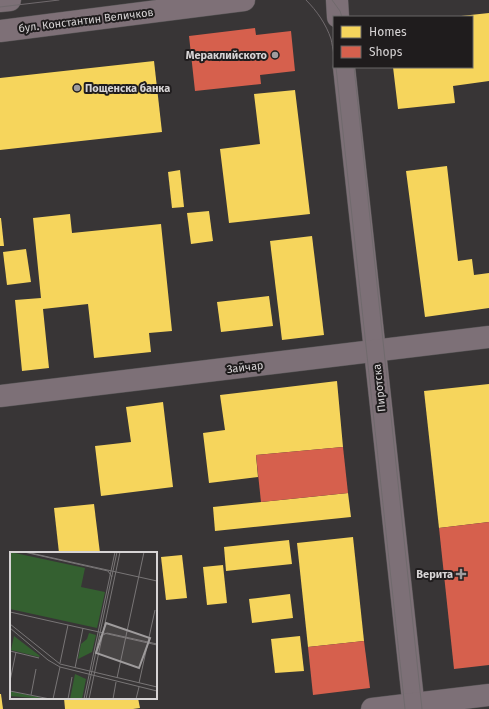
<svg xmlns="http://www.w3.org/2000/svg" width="489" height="709" font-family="'Fira Sans',sans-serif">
  <rect width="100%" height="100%" fill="#383536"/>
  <g fill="#f6d55c">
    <path d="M489 13V81L453 86 455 103 398 109 393 67H472V17H461V16Z"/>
    <path d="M154 61 162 132 0 150V78Z"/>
    <path d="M295 90 310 214 229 223 220 149 260 144 254 94Z"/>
    <path d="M447 166 458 261 472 259 474 275 489 273V308L425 317 406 171Z"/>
    <path d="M180 170 184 207 172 208 168 172Z"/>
    <path d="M209 211 213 241 191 244 187 213Z"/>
    <path d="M70 214 72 233 161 224 172 331 149 333 151 352 94 358 88 304 43 309 49 368 22 371 15 300 41 298 33 218Z"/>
    <path d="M0 218H1L4 246H0Z"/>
    <path d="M312 236 324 335 282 340 270 241Z"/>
    <path d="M26 249 31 282 7 285 3 252Z"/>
    <path d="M269 296 273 326 221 332 217 302Z"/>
    <path d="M337 381 343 447 256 455 258 477 209 483 203 433 225 430 220 395Z"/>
    <path d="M489 384V522L439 528 424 391Z"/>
    <path d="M163 402 173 487 101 496 95 446 131 442 126 407Z"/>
    <path d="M348 493 351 517 215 531 213 507Z"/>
    <path d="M94 504 100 553H59L54 508Z"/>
    <path d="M353 537 364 641 308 647 297 543Z"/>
    <path d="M289 540 292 564 226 571 224 547Z"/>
    <path d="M182 555 187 598 166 600 161 557Z"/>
    <path d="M223 565 227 603 207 605 203 567Z"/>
    <path d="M290 594 293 618 252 623 249 599Z"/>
    <path d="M300 636 304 671 275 673 271 639Z"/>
    <path d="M0 694H1L3 709H0Z"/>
    <path d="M64 698H138L140 708 133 709H65Z"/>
  </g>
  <g fill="#d6604d">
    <path d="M255 28 256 35 291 31 295 71 260 75 261 84 195 91 189 36Z"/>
    <path d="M343 447 348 493 261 502 256 455Z"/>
    <path d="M489 522V665L454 669 439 528Z"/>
    <path d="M364 641 370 688 313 695 308 647Z"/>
  </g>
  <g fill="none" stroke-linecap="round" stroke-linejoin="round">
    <defs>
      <g id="minor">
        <path d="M337 0 338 17"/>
        <path d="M0 1 10 0"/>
        <path d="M344 67 414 709"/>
        <path d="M0 396 489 337"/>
        <path d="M372 709 489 695"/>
      </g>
      <path id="major" d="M0 31 244 0"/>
    </defs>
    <use href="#minor" stroke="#545253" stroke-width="23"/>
    <use href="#major" stroke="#545253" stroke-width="23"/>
    <use href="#minor" stroke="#7d7077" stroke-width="22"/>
    <use href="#major" stroke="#7e7077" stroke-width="22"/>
    <g stroke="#706a6d" stroke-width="1">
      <path d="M306 0C317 11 326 24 331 39 332 44 333 49 334 55"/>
      <path d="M332 0 340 11 342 17"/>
      <path d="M0 7 59 0"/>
      <path d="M336 67 405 709"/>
      <path d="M354 67 422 709"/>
    </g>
  </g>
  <g fill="#9f9c9d" stroke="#1f1c1d" stroke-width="1.5">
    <circle cx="275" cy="55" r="4"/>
    <circle cx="77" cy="88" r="4"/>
    <path d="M459 568h4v4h4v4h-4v4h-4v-4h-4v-4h4z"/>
  </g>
  <g text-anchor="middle" stroke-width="4" stroke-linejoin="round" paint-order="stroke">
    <g font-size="11" fill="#d7d4d5" stroke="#1f1c1d">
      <text transform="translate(86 20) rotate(-7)" y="4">бул. Константин Величков</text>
      <text transform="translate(245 367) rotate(-7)" y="4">Зайчар</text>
      <text transform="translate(379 388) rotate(-96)" y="4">Пиротска</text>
    </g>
    <g font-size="11" font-weight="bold" fill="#d7d4d5" stroke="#1f1c1d" text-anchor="end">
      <text x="267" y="59">Мераклийското</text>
      <text x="85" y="92" text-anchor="start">Пощенска банка</text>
      <text x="453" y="578">Верита</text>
    </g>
  </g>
  <g transform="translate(10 552)">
    <rect width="147" height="147" fill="#383536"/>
    <path d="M0 0 75 16 71 35 95 40 87 76 0 57ZM79 81 86 83 82 100 68 107 71 92 77 87ZM4 84 30 104 29 105 1 98ZM65 122 76 127 72 147H60ZM0 139 36 147 0 144Z" fill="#346030"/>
    <path fill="none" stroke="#787576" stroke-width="1" d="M14 0 98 19 102 25M16 0 147 29M0 60 147 93M0 72 50 112 147 135M0 76 38 108 50 115 147 139M89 85 97 81 147 92M0 99 29 106M50 111 58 73M65 116 73 76M107 126 134 0M0 129 6 100M129 131 145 58M0 139 40 147M21 143 26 117M43 147 50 115M58 147 62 125M74 147 105 0M76 147 107 0M79 147 110 0M103 147 106 130M126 147 129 135"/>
    <path fill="#9f9c9d" fill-opacity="0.15" stroke="#9f9c9d" stroke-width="2" d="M96 71 140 86 129 116 86 101Z"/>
    <rect width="147" height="147" fill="none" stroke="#d7d4d5" stroke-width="2"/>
  </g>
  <rect x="333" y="16" width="140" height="52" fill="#1f1c1d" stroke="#696667"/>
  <rect x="341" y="26" width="20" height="12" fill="#f6d55c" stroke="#696667"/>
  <text x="369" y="36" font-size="12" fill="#d7d4d5">Homes</text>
  <rect x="341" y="46" width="20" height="12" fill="#d6604d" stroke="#696667"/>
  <text x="369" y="56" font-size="12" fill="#d7d4d5">Shops</text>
</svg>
